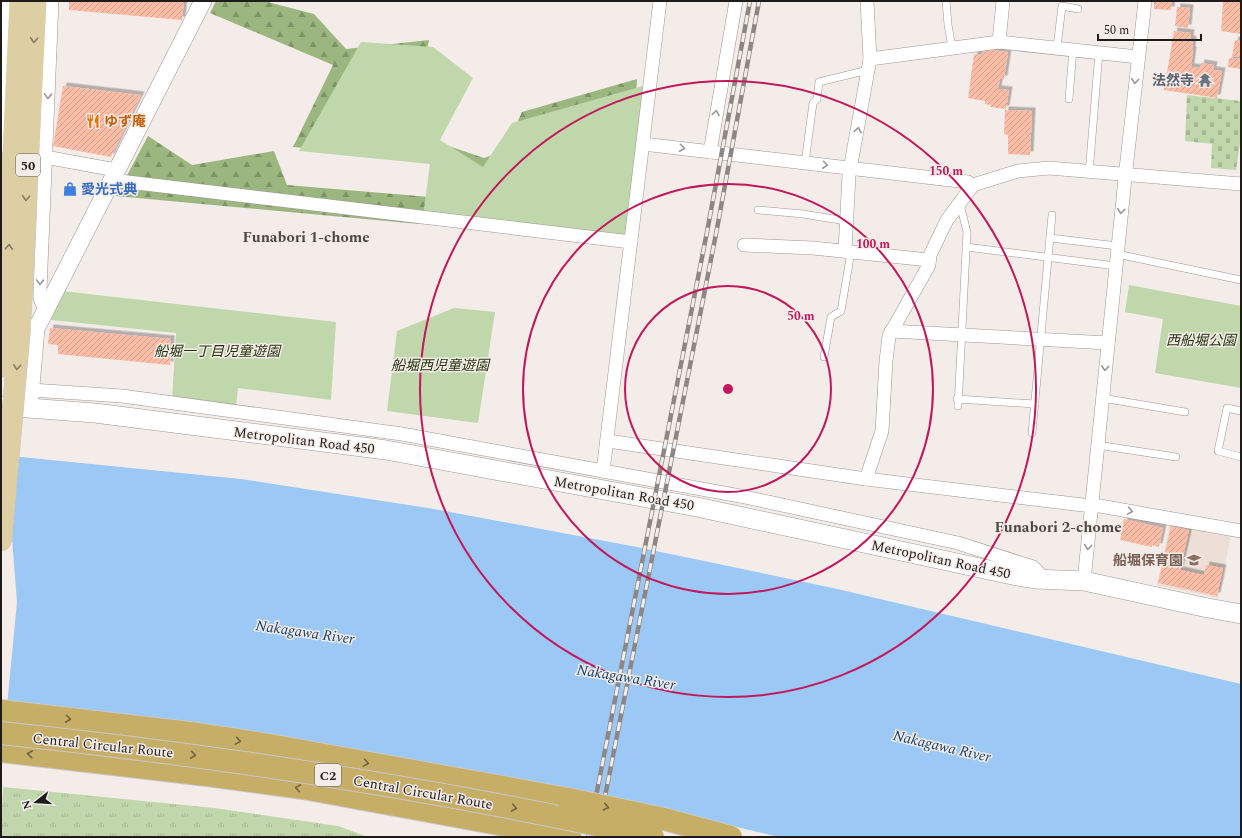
<svg xmlns="http://www.w3.org/2000/svg" width="1242" height="838" font-family="Spectral,'Noto Sans JP',serif">
  <defs>
    <pattern id="grass-tufts" width="24" height="20" patternUnits="userSpaceOnUse"><rect width="24" height="20" fill="#c0d7ab"/><path d="M3 7l-1-3M5 7V3M7 7l1-3M15 17l-1-3M17 17v-4M19 17l1-3" fill="none" stroke="#a5b893"/></pattern>
    <pattern id="forest-firs" width="22" height="20" patternUnits="userSpaceOnUse"><rect width="22" height="20" fill="#9cb680"/><path d="M5 1l3.5 6h-7zM16 11l3.5 6h-7z" fill="#7f9368"/></pattern>
    <pattern id="cemetery-stones" width="16" height="16" patternUnits="userSpaceOnUse"><rect width="16" height="16" fill="#c0d7ab"/><path d="M2 7V4a2 2 0 0 1 4 0v3zM10 15v-3a2 2 0 0 1 4 0v3z" fill="#a5b893"/></pattern>
    <pattern id="building-hatch" width="6" height="6" patternUnits="userSpaceOnUse"><rect width="6" height="6" fill="#fcbca5"/><path d="M-1 1l2-2M0 6l6-6M5 7l2-2" fill="none" stroke="#d8a18d"/></pattern>
    <filter id="shadow"><feDropShadow dx="3.5" dy="-3.5" stdDeviation="0" flood-color="#0004"/></filter>
  </defs>
  <rect width="100%" height="100%" fill="#f4ece9"/>
  <path fill="#eeded8" d="M1170 522 1231 534 1218 598 1157 585Z"/>
  <path fill="url(#grass-tufts)" d="M3 787 214 808 338 826 368 837H1Z"/>
  <g fill="url(#forest-firs)">
    <path d="M216 1H264L314 14 346 49 429 40 423 71 434 141 484 158 504 151 522 112 637 79 632 172 510 189 444 172 419 158 293 147 333 65 210 13Z"/>
    <path d="M148 136 192 165 274 151 287 185 430 197 419 224 116 196Z"/>
  </g>
  <path fill="url(#cemetery-stones)" d="M1187 95 1241 101V137L1236 170 1211 168 1212 144 1185 141Z"/>
  <g fill="#c0d7ab">
    <path d="M361 42 433 47 473 78 440 140 483 167 512 123 650 84 631 242 423 217 430 164 299 151Z"/>
    <path d="M1129 285 1241 306V388L1155 373 1163 319 1125 312Z"/>
    <path d="M62 291 336 322 331 400 238 388 236 406 172 400 176 333 51 320Z"/>
    <path d="M454 308 495 312 478 423 387 411 397 331Z"/>
  </g>
  <path fill="#9bc8f5" d="M1 455 241 479 434 509 637 547 833 588 1241 684V837H779L595 793 404 758 287 738 1 703Z"/>
  <path fill="#f4ece9" d="M1 453 18 455 12 538 17 602 7 706 1 705Z"/>
  <g fill="url(#building-hatch)" filter="url(#shadow)">
    <path d="M69 1H184L182 20 69 10Z"/>
    <path d="M1154 1H1172L1171 10 1154 9Z"/>
    <path d="M1223 1H1241V34L1221 31Z"/>
    <path d="M1177 7 1190 8 1188 28 1175 26Z"/>
    <path d="M1174 31 1191 33 1190 39 1193 40 1192 50H1193L1191 67 1200 68 1201 63 1214 65 1213 70 1222 71 1217 98 1164 90Z"/>
    <path d="M1235 40 1241 41V57L1232 56Z"/>
    <path d="M983 49 1008 52 1004 79H1000L998 89 1009 90 1006 109 990 107 991 105 985 104V101L968 98 974 54 982 55Z"/>
    <path d="M1229 58 1241 59V69L1228 67Z"/>
    <path d="M63 86 141 95 111 157 53 146Z"/>
    <path d="M1005 110 1032 111 1030 155 1008 154V135L1004 134Z"/>
    <path d="M50 328 171 339 170 365 58 354V345L48 344Z"/>
    <path d="M1124 519 1163 528 1159 547 1152 545V547L1120 540Z"/>
    <path d="M1171 526 1189 530 1180 570 1204 575 1206 565 1223 568 1217 596 1158 583Z"/>
  </g>
  <g fill="none" stroke-linecap="round" stroke-linejoin="round">
    <defs>
      <g id="service">
        <path d="M946 1 948 25 952 47"/>
        <path d="M1057 47 1062 6 1078 9"/>
        <path d="M1069 99 1073 49"/>
        <path d="M805 163 813 103 817 99 819 82 868 70"/>
        <path d="M1089 173 1099 52"/>
        <path d="M758 210 803 214 846 221"/>
        <path d="M1050 238 1118 246"/>
        <path d="M966 247 1116 266"/>
        <path d="M1117 254 1241 280"/>
        <path d="M824 357 831 317 841 311 851 252"/>
        <path d="M1102 398 1185 412"/>
        <path d="M957 399 1035 404"/>
        <path d="M958 406 967 232 960 204"/>
        <path d="M1241 411 1227 408 1218 451 1241 457"/>
        <path d="M1032 433 1052 215"/>
        <path d="M1097 445 1176 457"/>
      </g>
      <g id="minor">
        <path d="M999 42 1003 1"/>
        <path d="M870 59 999 42 1138 57"/>
        <path d="M643 144 968 182 973 185"/>
        <path d="M1 146 5 1"/>
        <path d="M710 152 736 1"/>
        <path d="M45 157 116 170"/>
        <path d="M111 180 631 242"/>
        <path d="M744 245 813 248 929 260"/>
        <path d="M845 251 849 175 870 59 867 1"/>
        <path d="M45 311 40 298V290L52 1"/>
        <path d="M891 331 1108 343"/>
        <path d="M31 390 122 396 402 434 603 471 740 496 958 543 1033 567 1045 579"/>
        <path d="M608 441 866 479 1083 505 1100 506 1241 531"/>
        <path d="M603 471 660 1"/>
        <path d="M866 479 882 431 886 361 889 336 929 265 930 255 947 220 973 185 1018 171 1049 168 1241 184"/>
        <path d="M1084 581 1126 169 1145 1"/>
      </g>
      <path id="tertiary" d="M29 408 36 329 203 1"/>
      <path id="secondary" d="M1 406 95 413 386 450 697 507 1017 576 1035 579 1084 581 1208 608 1241 614"/>
      <g id="primary">
        <path d="M5 328 20 1"/>
        <path d="M20 328 36 1"/>
      </g>
      <g id="motorway">
        <path d="M1 711 198 734 269 745 568 799"/>
        <path d="M1 751 207 775 303 788 570 837"/>
      </g>
    </defs>
    <use href="#service" stroke="#9d9693" stroke-width="8"/>
    <use href="#minor" stroke="#9d9693" stroke-width="14"/>
    <use href="#tertiary" stroke="#9d9693" stroke-width="18"/>
    <use href="#secondary" stroke="#9d9693" stroke-width="20"/>
    <use href="#primary" stroke="#c9c8c8" stroke-width="22"/>
    <use href="#motorway" stroke="#c9c8c8" stroke-width="24"/>
    <use href="#service" stroke="#fff" stroke-width="7"/>
    <use href="#minor" stroke="#fff" stroke-width="13"/>
    <use href="#tertiary" stroke="#fff" stroke-width="17"/>
    <use href="#secondary" stroke="#fff" stroke-width="19"/>
    <use href="#primary" stroke="#ddcea4" stroke-width="21"/>
    <use href="#motorway" stroke="#c6ae67" stroke-width="22"/>
    <defs>
      <g id="rail">
        <path d="M588 837 707 232 750 1"/>
        <path d="M597 837 716 234 759 1"/>
      </g>
    </defs>
    <use href="#rail" stroke="#8c8684" stroke-width="4.5"/>
    <use href="#rail" stroke="#f4ece9" stroke-width="3" stroke-dasharray="9" stroke-linecap="butt"/>
    <defs>
      <g id="primary-bridge">
        <path d="M1 367 5 328"/>
        <path d="M1 541 20 328"/>
      </g>
      <g id="motorway-bridge">
        <path d="M1 733C220 756 438 789 653 837"/>
        <path d="M568 799 664 819 731 837"/>
      </g>
    </defs>
    <use href="#primary-bridge" stroke="#c9c8c8" stroke-width="22" stroke-linecap="butt"/>
    <use href="#motorway-bridge" stroke="#c9c8c8" stroke-width="24" stroke-linecap="butt"/>
    <use href="#primary-bridge" stroke="#ddcea4" stroke-width="21"/>
    <use href="#motorway-bridge" stroke="#c6ae67" stroke-width="22"/>
  </g>
  <defs><path id="oneway-chevron" d="M-2-3.5L2.5 0L-2 3.5" fill="none" stroke-width="1.6" stroke-linecap="round" stroke-linejoin="round"/></defs>
  <g stroke="#877d66">
    <use href="#oneway-chevron" transform="translate(34 40) rotate(93)"/>
    <use href="#oneway-chevron" transform="translate(26 198) rotate(93)"/>
    <use href="#oneway-chevron" transform="translate(9 247) rotate(-87)"/>
    <use href="#oneway-chevron" transform="translate(17 367) rotate(95)"/>
  </g>
  <g stroke="#9a9898">
    <use href="#oneway-chevron" transform="translate(1135 81) rotate(96)"/>
    <use href="#oneway-chevron" transform="translate(48 96) rotate(92)"/>
    <use href="#oneway-chevron" transform="translate(716 113) rotate(-80)"/>
    <use href="#oneway-chevron" transform="translate(858 130) rotate(-80)"/>
    <use href="#oneway-chevron" transform="translate(682 148) rotate(7)"/>
    <use href="#oneway-chevron" transform="translate(825 165) rotate(7)"/>
    <use href="#oneway-chevron" transform="translate(1121 211) rotate(96)"/>
    <use href="#oneway-chevron" transform="translate(40 282) rotate(92)"/>
    <use href="#oneway-chevron" transform="translate(1105 368) rotate(96)"/>
    <use href="#oneway-chevron" transform="translate(1130 511) rotate(10)"/>
    <use href="#oneway-chevron" transform="translate(1088 547) rotate(96)"/>
  </g>
  <g stroke="#726440">
    <use href="#oneway-chevron" transform="translate(68 719) rotate(7)"/>
    <use href="#oneway-chevron" transform="translate(238 741) rotate(9)"/>
    <use href="#oneway-chevron" transform="translate(30 754) rotate(-174)"/>
    <use href="#oneway-chevron" transform="translate(193 755) rotate(7)"/>
    <use href="#oneway-chevron" transform="translate(366 763) rotate(10)"/>
    <use href="#oneway-chevron" transform="translate(298 788) rotate(-172)"/>
    <use href="#oneway-chevron" transform="translate(606 807) rotate(11)"/>
    <use href="#oneway-chevron" transform="translate(514 808) rotate(11)"/>
  </g>
  <g fill="none" stroke="#c2185b" stroke-width="2">
    <circle cx="728" cy="389" r="103"/>
    <circle cx="728" cy="389" r="205"/>
    <circle cx="728" cy="389" r="308"/>
  </g>
  <defs>
    <symbol id="temple-bare" viewBox="-9 -9 18 18"><path d="M0-6L5-2H3V0L6.5 2.5H4V6H1.5V3h-3V6H-4V2.5H-6.5L-3 0V-2H-5Z" fill="#6b7280" stroke="#f4ece9" stroke-width="2.5" paint-order="stroke"/></symbol>
    <symbol id="restaurant-bare" viewBox="-9 -9 18 18"><path d="M-5-6h1v4h1v-4h1v4h1v-4h1v5L-1.5 .5V6h-2V.5L-5-1ZM5-6V6H3V1.5H1.5Q1.5-4 5-6Z" fill="#e8710a" stroke="#f4ece9" stroke-width="2.5" paint-order="stroke"/></symbol>
    <symbol id="shop-bare" viewBox="-9 -9 18 18"><path d="M-5-2.5h2.3a2.7 3.5 0 0 1 5.4 0H5L5.5 6h-11ZM-1.5-2.5h3a1.5 2.3 0 0 0-3 0Z" fill="#3f7fe0" stroke="#f4ece9" stroke-width="2.5" paint-order="stroke"/></symbol>
    <symbol id="school-bare" viewBox="-9 -9 18 18"><path d="M0-5L7-2L0 1L-7-2ZM-4 1L0 2.5L4 1V4Q0 6-4 4Z" fill="#8d6e63" stroke="#f4ece9" stroke-width="2.5" paint-order="stroke"/></symbol>
  </defs>
  <g fill-rule="evenodd">
    <use href="#temple-bare" x="1195" y="70" width="20" height="20"/>
    <use href="#restaurant-bare" x="83" y="111" width="20" height="20"/>
    <use href="#shop-bare" x="60" y="179" width="20" height="20"/>
    <use href="#school-bare" x="1184" y="550" width="20" height="20"/>
  </g>
  <g text-anchor="middle" stroke-width="3" stroke-linejoin="round" paint-order="stroke">
    <g fill="#f4ece9" stroke="#5e5a58" stroke-width="1">
      <rect x="16" y="154" width="24" height="22" rx="3"/>
      <rect x="315" y="764" width="26" height="22" rx="3"/>
    </g>
    <g font-size="13" font-weight="bold" fill="#1e1b1a">
      <text x="28" y="170">50</text>
      <text x="328" y="780">C2</text>
    </g>
    <g font-size="14" font-weight="bold" fill="#5b616d" stroke="#f4ece9" text-anchor="end">
      <text x="1194" y="85">法然寺</text>
    </g>
    <g font-size="14" font-weight="bold" fill="#c56008" stroke="#f4ece9" text-anchor="start">
      <text x="104" y="126">ゆず庵</text>
    </g>
    <g font-size="14" font-weight="bold" fill="#366cbe" stroke="#f4ece9" text-anchor="start">
      <text x="81" y="194">愛光式典</text>
    </g>
    <g font-size="14" font-style="italic" fill="#1f3008" stroke="#f4ece9">
      <text x="1201" y="345">西船堀公園</text>
      <text x="217" y="356">船堀一丁目児童遊園</text>
      <text x="440" y="370">船堀西児童遊園</text>
    </g>
    <g font-size="14" fill="#1e1b1a" stroke="#f4ece9">
      <text transform="translate(304 440) rotate(7)" y="5">Metropolitan Road 450</text>
      <text transform="translate(624 493) rotate(10)" y="5">Metropolitan Road 450</text>
      <text transform="translate(941 559) rotate(12)" y="5">Metropolitan Road 450</text>
      <text transform="translate(103 745) rotate(6)" y="5">Central Circular Route</text>
      <text transform="translate(423 792) rotate(10)" y="5">Central Circular Route</text>
    </g>
    <g font-size="14" font-weight="bold" fill="#785e54" stroke="#f4ece9" text-anchor="end">
      <text x="1183" y="565">船堀保育園</text>
    </g>
    <g font-size="15" font-weight="bold" fill="#4d4744" stroke="#f4ece9">
      <text x="306" y="242">Funabori 1-chome</text>
      <text x="1058" y="532">Funabori 2-chome</text>
    </g>
    <g font-size="15" font-style="italic" fill="#14436d" stroke="#f4ece9">
      <text transform="translate(305 632) rotate(8)" y="5">Nakagawa River</text>
      <text transform="translate(626 677) rotate(9)" y="5">Nakagawa River</text>
      <text transform="translate(942 746) rotate(13)" y="5">Nakagawa River</text>
    </g>
  </g>
  <circle cx="728" cy="389" r="6" fill="#c2185b" stroke="#f4ece9" stroke-width="2"/>
  <g font-size="12" text-anchor="middle" font-weight="bold" fill="#c2185b" stroke="#f4ece9" stroke-width="3" stroke-linejoin="round" paint-order="stroke">
    <text x="946" y="175">150 m</text>
    <text x="873" y="248">100 m</text>
    <text x="801" y="320">50 m</text>
  </g>
  <rect width="1242" height="838" fill="none" stroke="#1e1b1a" stroke-width="4"/>
  <g transform="translate(36 802) rotate(253)" stroke="#f4ece9" stroke-width="3" paint-order="stroke">
  <path d="M0-3L7 15L0 10L-7 15Z" fill="#1e1b1a"/>
  <text y="-6" font-size="11" font-weight="bold" text-anchor="middle" fill="#1e1b1a">N</text>
  </g>
  <path d="M1098 34v6h103v-6" fill="none" stroke="#1e1b1a" stroke-width="2"/>
  <text x="1104" y="34" font-size="12" fill="#1e1b1a" stroke="#f4ece9" stroke-width="3" paint-order="stroke">50 m</text>
</svg>
